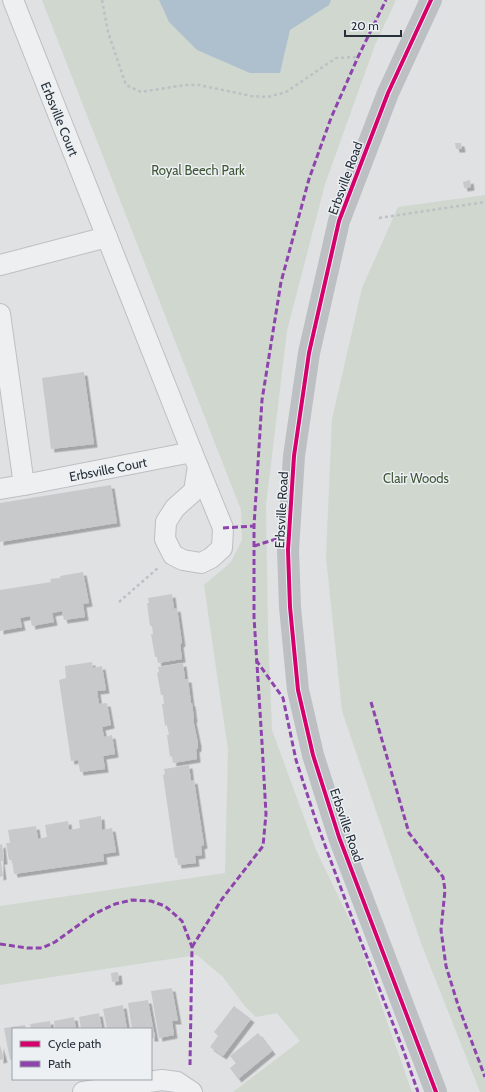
<svg xmlns="http://www.w3.org/2000/svg" width="485" height="1092" font-family="Cabin,sans-serif">
  <defs>
    <filter id="shadow"><feDropShadow dx="3.5" dy="3.5" stdDeviation="0" flood-color="#0004"/></filter>
  </defs>
  <rect width="100%" height="100%" fill="#dfe1e3"/>
  <g fill="#d0d7cf">
    <path d="M42 0H396L375 45 325 184 287 331 266 505 268 633 272 730 316 850 355 931 412 1092H233L300 1041 277 1013 256 1017 243 1004 223 977 197 955 0 985V906L225 873 228 750 204 585 231 562 242 540 241 510Z"/>
    <path d="M485 195V1092H480L421 943 342 711 326 557 332 419 362 288 398 207Z"/>
  </g>
  <path fill="#aec0cd" d="M159 0H331L329 5 290 30 280 73H250L197 50 169 22Z"/>
  <g fill="#c7c9cb" filter="url(#shadow)">
    <path d="M455 143H461L462 149H456Z"/>
    <path d="M470 180 471 187 464 188 463 182Z"/>
    <path d="M84 372 94 444 51 449 42 378Z"/>
    <path d="M111 485 117 523 0 542V503Z"/>
    <path d="M83 572 89 603 83 604 85 617 64 620 62 611 52 613 54 622 32 626 30 616 20 618 22 627 0 631V590L51 582 50 579 60 578V576Z"/>
    <path d="M172 594 174 609 177 608 182 643 180 644 182 659 158 663 157 657H155L151 634H153L152 626H150L147 603H149L148 598Z"/>
    <path d="M92 662 93 668 102 666 106 690 97 691 99 704 107 703 111 725 102 727 104 737 112 735 115 754 103 756 105 769 80 772 78 760 71 761 59 680 66 678 65 666Z"/>
    <path d="M183 663 185 679H188L191 703H192L194 719H193L198 743V748L196 749 197 759 173 763 172 756 170 757 167 735H169L167 725 165 726 162 704H164L163 695H161L157 673 159 672 158 667Z"/>
    <path d="M189 765 191 781 194 780 204 845 201 846 202 855 195 856 196 863 178 865 177 858H175L163 775 165 774 164 769Z"/>
    <path d="M101 816 102 830 112 828 116 852 103 854 104 861 14 874 12 860H9L6 843H10L8 830 36 826 38 839 47 837 45 825 68 821 69 830 80 828 79 820Z"/>
    <path d="M2 844 4 861H1L3 876 0 877V845Z"/>
    <path d="M118 972 119 981 112 982 111 973Z"/>
    <path d="M172 988 178 1021H172L174 1035 159 1038 151 991Z"/>
    <path d="M148 1000 155 1038H151V1029H132L128 1003Z"/>
    <path d="M123 1005 127 1029H107L103 1009Z"/>
    <path d="M234 1006 251 1019 223 1056 210 1047 218 1036 214 1032Z"/>
    <path d="M99 1013 102 1029H81L79 1017Z"/>
    <path d="M74 1017 76 1029H55L54 1021Z"/>
    <path d="M50 1021 51 1029H31L30 1024Z"/>
    <path d="M25 1025 26 1029H13V1059L10 1060 4 1028Z"/>
    <path d="M258 1033 272 1051 238 1079 230 1068 236 1063 230 1056Z"/>
    <path d="M0 1045 4 1059 0 1060Z"/>
  </g>
  <g fill="none" stroke-linecap="round" stroke-linejoin="round">
    <defs>
      <g id="minor">
        <path d="M13 0 192 452 223 528 222 548 211 558 201 563 183 560 173 555 165 539 166 522 175 508 194 491 198 466"/>
        <path d="M0 265 107 237"/>
        <path d="M0 314 24 485 192 452"/>
        <path d="M0 489 24 485"/>
        <path d="M83 1092 162 1080 177 1082 192 1092"/>
      </g>
    </defs>
    <use href="#minor" stroke="#bdbfc1" stroke-width="22"/>
    <g stroke="#bdc0c4" stroke-width="2.5" stroke-dasharray="3 3" stroke-linecap="butt">
      <path d="M102 0 108 32 126 85 141 92 185 85H199L251 96 268 97 286 92 336 58 358 57"/>
      <path d="M379 218 485 202"/>
      <path d="M119 602 159 567"/>
    </g>
    <use href="#minor" stroke="#eeeff0" stroke-width="20"/>
    <path stroke="#bdc0c3" stroke-width="22" d="M431 0 388 93 339 221 309 353 294 456 288 550 290 607 298 690 313 755 339 837 436 1092"/>
    <g stroke="#8e44ad" stroke-width="3" stroke-dasharray="6 3" stroke-linecap="butt">
      <path d="M223 528 254 526"/>
      <path d="M254 546 289 535"/>
      <path d="M256 660 283 698 296 760 316 821 358 934 404 1052 418 1092"/>
      <path d="M371 702 409 833 443 877 445 890 441 930 446 966 458 1005 485 1077"/>
      <path d="M0 944 27 948H42L55 942 94 914 115 904 132 900 151 901 165 906 182 921 192 947 190 1065"/>
      <path d="M192 947 222 899 263 846 266 814 262 743 254 617V526L262 400 281 282 309 179 331 118 358 57 386 0"/>
    </g>
    <defs>
      <path id="cycleway" d="M431 0 388 93 339 221 309 353 294 456 288 550 290 607 298 690 313 755 339 837 436 1092"/>
    </defs>
    <use href="#cycleway" stroke="#ecf0f3" stroke-width="6"/>
    <use href="#cycleway" stroke="#d6006c" stroke-width="4"/>
  </g>
  <g text-anchor="middle" stroke-width="3" stroke-linejoin="round" paint-order="stroke">
    <g font-size="13" fill="#27303b" stroke="#ecf0f3">
      <text transform="translate(60 119) rotate(68)" y="5">Erbsville Court</text>
      <text transform="translate(345 178) rotate(-70)" y="5">Erbsville Road</text>
      <text transform="translate(108 469) rotate(-11)" y="5">Erbsville Court</text>
      <text transform="translate(281 510) rotate(-87)" y="5">Erbsville Road</text>
      <text transform="translate(347 825) rotate(71)" y="5">Erbsville Road</text>
    </g>
    <g font-size="13" fill="#3f5536" stroke="#ecf0f3">
      <text x="198" y="175">Royal Beech Park</text>
      <text x="416" y="483">Clair Woods</text>
    </g>
  </g>
  <rect x="12" y="1028" width="140" height="52" fill="#ecf0f3" stroke="#9da3a9"/>
  <rect x="20" y="1041" width="20" height="6" fill="#d6006c" stroke="#9da3a9"/>
  <text x="48" y="1048" font-size="12" fill="#27303b">Cycle path</text>
  <rect x="20" y="1061" width="20" height="6" fill="#8e44ad" stroke="#9da3a9"/>
  <text x="48" y="1068" font-size="12" fill="#27303b">Path</text>
  <path d="M345 30v6h56v-6" fill="none" stroke="#27303b" stroke-width="2"/>
  <text x="351" y="30" font-size="12" fill="#27303b" stroke="#ecf0f3" stroke-width="3" paint-order="stroke">20 m</text>
</svg>
